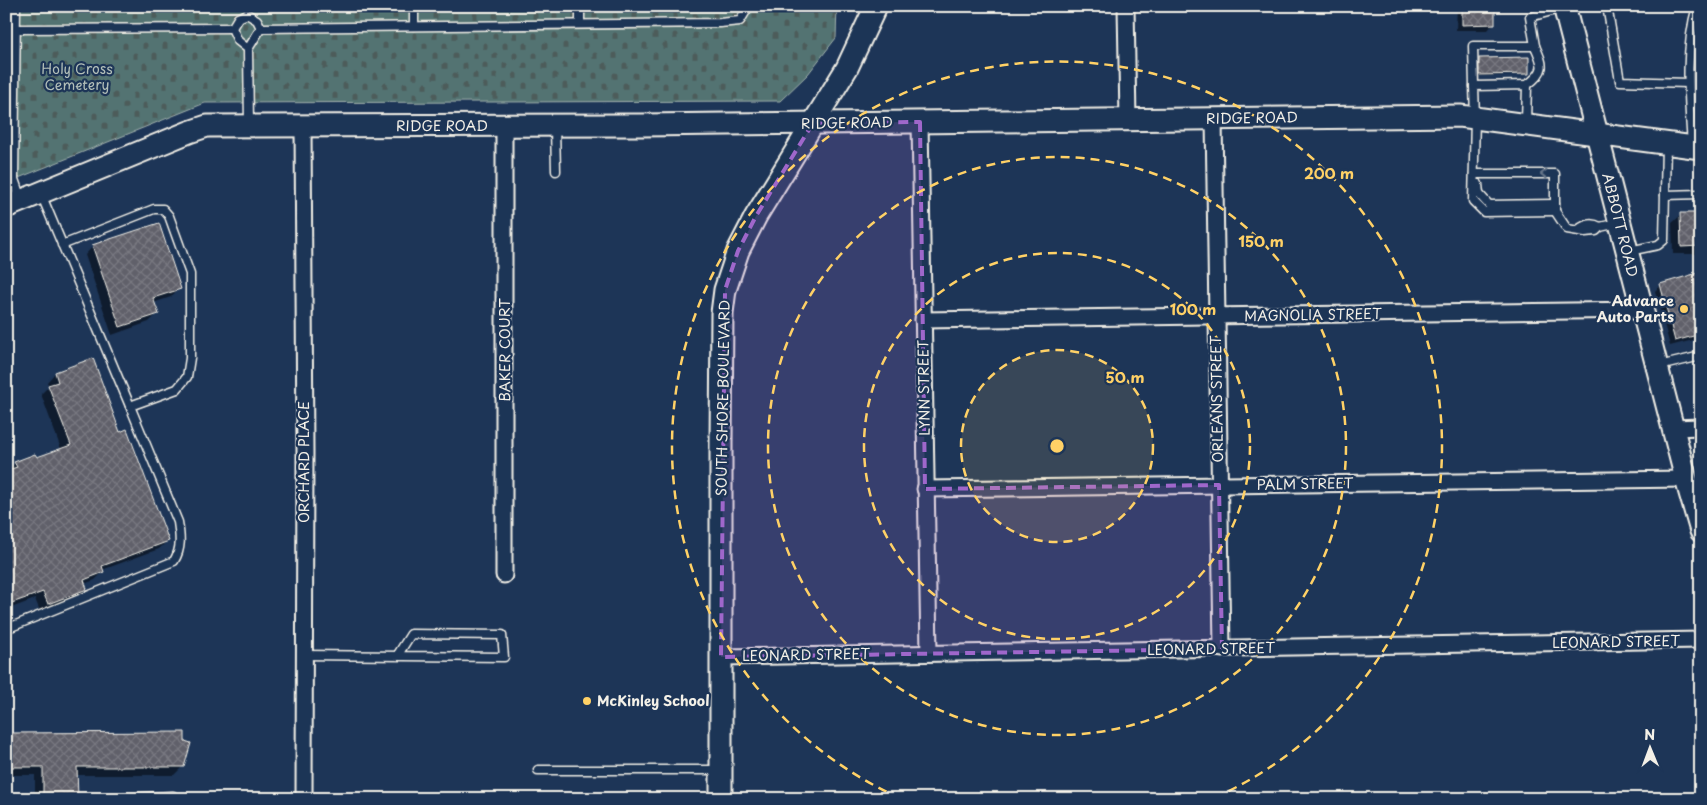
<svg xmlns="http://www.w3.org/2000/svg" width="1707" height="805" font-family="'Playpen Sans',sans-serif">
  <defs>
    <pattern id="cemetery-stones" width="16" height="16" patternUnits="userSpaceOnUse" patternTransform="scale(1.25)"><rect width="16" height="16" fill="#527372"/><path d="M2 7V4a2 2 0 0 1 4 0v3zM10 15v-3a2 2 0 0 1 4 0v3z" fill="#4d5b5a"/></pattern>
    <pattern id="building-cross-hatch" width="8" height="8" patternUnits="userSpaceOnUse" patternTransform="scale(1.25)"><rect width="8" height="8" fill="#61616b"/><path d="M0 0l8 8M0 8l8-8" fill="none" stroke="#787880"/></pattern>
  </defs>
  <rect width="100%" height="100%" fill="#1d3557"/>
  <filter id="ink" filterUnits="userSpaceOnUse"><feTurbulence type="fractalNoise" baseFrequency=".02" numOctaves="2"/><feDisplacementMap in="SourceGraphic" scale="10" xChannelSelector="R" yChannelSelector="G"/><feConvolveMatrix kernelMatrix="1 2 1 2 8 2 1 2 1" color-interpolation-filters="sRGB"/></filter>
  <g filter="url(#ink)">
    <path fill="url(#cemetery-stones)" stroke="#a3b2ad" d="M6 6H837L836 38 808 74 780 101 205 103 6 183Z"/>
    <g fill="#0007">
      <path d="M1457 6H1494V23L1488 30H1456Z"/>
      <path d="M1479 59 1528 74 1526 75 1478 76V60Z"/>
      <path d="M1701 214V254H1673L1672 223 1681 215Z"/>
      <path d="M93 246 179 288 171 297 153 303 157 314 149 322 112 335 85 255Z"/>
      <path d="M1701 278V338L1670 346 1655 291 1661 285Z"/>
      <path d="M92 360 119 433 168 540 159 549 102 570 103 572 95 580 84 584 86 589 78 597 40 611 35 599 6 610V472L15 463 36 459 61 449 41 394 49 386 47 382 55 373Z"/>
      <path d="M6 734 183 766 174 775H76V799H35V775H6Z"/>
    </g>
    <g fill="url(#building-cross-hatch)" stroke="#f4f1e8">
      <path d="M1462 6H1495V24L1462 25Z"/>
      <path d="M1529 57V74L1479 75V58Z"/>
      <path d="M1680 213H1701V246L1681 247Z"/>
      <path d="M159 223 181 289 153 298 159 314 120 327 92 245Z"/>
      <path d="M1701 272V334L1675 341 1660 284Z"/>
      <path d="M93 358 120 432 127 429 169 541 102 566 104 572 84 580 87 589 48 604 43 592 6 605V471L17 467 14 462 35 454 37 457 71 445 48 385 58 382 55 372Z"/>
      <path d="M185 732V741L191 743 184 767H77L78 799H43V767H6V733Z"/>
    </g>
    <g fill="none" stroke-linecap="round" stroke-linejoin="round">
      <defs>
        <g id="lane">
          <path d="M16 6 14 179 21 199"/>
          <path d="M414 6V26"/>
          <path d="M580 6V24"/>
          <path d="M1607 6 1620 81 1688 83"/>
          <path d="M261 28 720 23 740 21 749 6"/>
          <path d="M16 29 232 28"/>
          <path d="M1535 46 1530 17 1563 8"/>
          <path d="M248 49 238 41 232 28 238 18 247 14 257 20 261 28 248 49 249 124"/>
          <path d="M1474 86 1473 46H1535C1544 66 1546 71 1527 85"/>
          <path d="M1526 122 1527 85 1474 86 1475 118 1473 201 1484 212 1555 211"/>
          <path d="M555 127 556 171"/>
          <path d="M1692 145C1689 99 1684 51 1697 6"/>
          <path d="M1474 174H1555V211L1567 229 1585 232 1596 231 1600 227 1618 223"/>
          <path d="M1478 184 1479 194 1489 205 1555 204"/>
          <path d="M41 194 130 406 177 389 187 377 190 358V274L169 216 163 209H154L62 245"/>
          <path d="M1665 195 1701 194"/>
          <path d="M1578 230C1585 224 1592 222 1600 227"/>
          <path d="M1629 251 1658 245 1664 240 1666 144"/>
          <path d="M1659 366 1701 356"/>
          <path d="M6 629 174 561C182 548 180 536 178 522L130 406"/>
          <path d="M303 655 504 657 502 635 411 634 397 656"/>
          <path d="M538 770H719"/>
          <path d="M110 799 173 796 175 799"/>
        </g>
        <g id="street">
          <path d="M1126 6 1128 120"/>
          <path d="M1214 119 1222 649"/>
          <path d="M920 122 929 653"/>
          <path d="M504 125V575"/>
          <path d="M303 126 305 452 304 799"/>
          <path d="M923 320 1642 310"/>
          <path d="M1673 428 1701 427"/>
          <path d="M925 489 1686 479"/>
          <path d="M721 657 1701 640"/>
        </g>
        <g id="secondary">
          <path d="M1564 6 1686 479 1701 531"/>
          <path d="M6 207 189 132 207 126 642 125 1460 116 1701 148"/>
          <path d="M721 799V443L722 313 725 290 738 251 756 216 847 68 876 6"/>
        </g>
      </defs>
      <use href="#lane" stroke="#f4f1e8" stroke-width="11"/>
      <use href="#street" stroke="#f4f1e8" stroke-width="19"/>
      <use href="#secondary" stroke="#f4f1e8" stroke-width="25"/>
      <use href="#lane" stroke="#1d3557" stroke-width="8"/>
      <use href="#street" stroke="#1d3557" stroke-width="15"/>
      <use href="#secondary" stroke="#1d3557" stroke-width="21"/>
    </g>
    <defs><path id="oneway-chevron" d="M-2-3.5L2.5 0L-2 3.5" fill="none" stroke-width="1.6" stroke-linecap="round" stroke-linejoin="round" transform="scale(1.25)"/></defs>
    <use stroke="#68778a" href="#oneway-chevron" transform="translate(1544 174) rotate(180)"/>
  </g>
  <path fill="#9f67cb" fill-opacity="0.2" stroke="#9f67cb" stroke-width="4" stroke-dasharray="10 6" stroke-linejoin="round" d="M920 122 925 489 1219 485 1222 649 721 657 725 290 738 251 756 216 813 123Z"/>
  <circle cx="1057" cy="446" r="96" fill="#ffd166" fill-opacity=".12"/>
  <g fill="none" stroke="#ffd166" stroke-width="2.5" stroke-dasharray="9 6">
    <circle cx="1057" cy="446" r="96"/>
    <circle cx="1057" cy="446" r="193"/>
    <circle cx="1057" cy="446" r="289"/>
    <path d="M900 798A385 385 0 1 1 1214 798"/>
  </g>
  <g fill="#ffd166" stroke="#1d3557" stroke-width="2">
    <circle cx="1684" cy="309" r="5"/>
    <circle cx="587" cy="701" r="5"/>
  </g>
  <g text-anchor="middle" stroke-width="4.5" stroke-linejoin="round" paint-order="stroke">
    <g font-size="14" fill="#b3bfb9" stroke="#1d3557">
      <text x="77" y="74">Holy Cross<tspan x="77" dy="16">Cemetery</tspan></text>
    </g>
    <g font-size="14" fill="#f4f1e8" stroke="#1d3557">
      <text transform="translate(1252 118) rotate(-1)" y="5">RIDGE ROAD</text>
      <text transform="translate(847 123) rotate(-1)" y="5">RIDGE ROAD</text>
      <text x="442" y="131">RIDGE ROAD</text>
      <text transform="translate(1620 225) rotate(76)" y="5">ABBOTT ROAD</text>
      <text transform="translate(1313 315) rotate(-1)" y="5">MAGNOLIA STREET</text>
      <text transform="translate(505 350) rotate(-90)" y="5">BAKER COURT</text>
      <text transform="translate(924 388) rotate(-91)" y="5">LYNN STREET</text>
      <text transform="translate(723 398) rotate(-89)" y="5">SOUTH SHORE BOULEVARD</text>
      <text transform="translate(1217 399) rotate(-91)" y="5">ORLEANS STREET</text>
      <text transform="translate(304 462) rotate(-90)" y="5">ORCHARD PLACE</text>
      <text transform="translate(1305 484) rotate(-1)" y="5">PALM STREET</text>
      <text transform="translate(1616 642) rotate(-1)" y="5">LEONARD STREET</text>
      <text transform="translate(1211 649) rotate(-1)" y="5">LEONARD STREET</text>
      <text transform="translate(806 655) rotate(-1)" y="5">LEONARD STREET</text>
    </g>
    <g font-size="14" font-weight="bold" fill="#f4f1e8" stroke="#1d3557" text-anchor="end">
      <text x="1674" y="306">Advance<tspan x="1674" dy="16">Auto Parts</tspan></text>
      <text x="597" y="706" text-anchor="start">McKinley School</text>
    </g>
  </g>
  <circle cx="1057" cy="446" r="8" fill="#ffd166" stroke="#1d3557" stroke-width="2.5"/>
  <g font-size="15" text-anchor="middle" font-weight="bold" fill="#ffd166" stroke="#1d3557" stroke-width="4.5" stroke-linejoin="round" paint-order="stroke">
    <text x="1329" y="179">200 m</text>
    <text x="1261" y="247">150 m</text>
    <text x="1193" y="315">100 m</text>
    <text x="1125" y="383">50 m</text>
  </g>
  <rect width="1707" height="805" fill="none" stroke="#1d3557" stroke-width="25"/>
  <rect x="12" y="12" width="1682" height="780" fill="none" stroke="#f4f1e8" stroke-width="2" filter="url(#ink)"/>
  <g transform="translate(1650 748) rotate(359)" stroke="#1d3557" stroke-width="4" paint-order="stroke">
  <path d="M0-4L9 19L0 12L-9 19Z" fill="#f4f1e8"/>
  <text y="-8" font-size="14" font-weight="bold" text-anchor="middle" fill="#f4f1e8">N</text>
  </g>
</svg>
